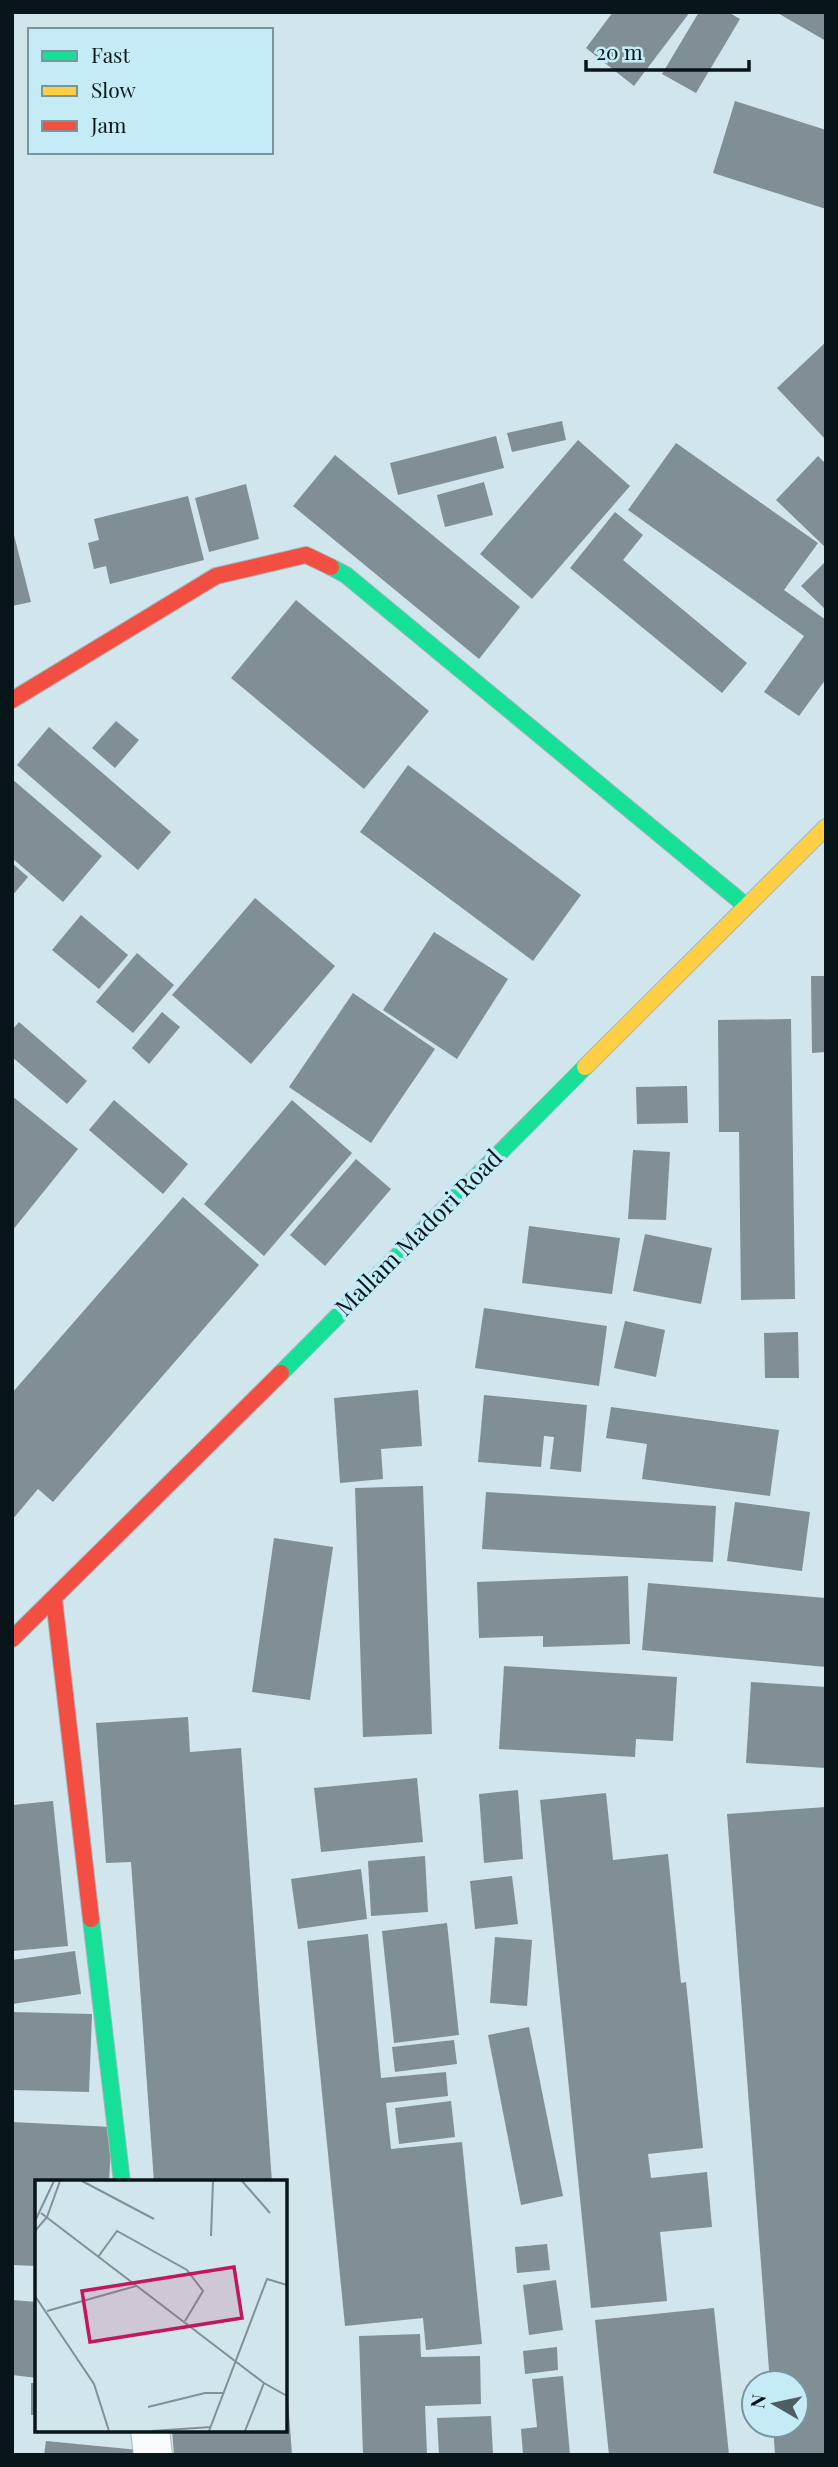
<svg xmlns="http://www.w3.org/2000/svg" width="838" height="2467" font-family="'Playfair Display',serif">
  <rect width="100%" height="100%" fill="#d0e5ec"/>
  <g fill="#7f8f94">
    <path d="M613 12H690L634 86 586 48Z"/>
    <path d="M699 12H728L740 19 696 93 662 74Z"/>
    <path d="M776 12H826V41Z"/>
    <path d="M735 101 826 130V209L713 173Z"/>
    <path d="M826 342V440L777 388Z"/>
    <path d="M562 421 566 440 512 452 507 433Z"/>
    <path d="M496 436 504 468 398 495 390 463Z"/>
    <path d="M578 440 630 486 532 599 480 554Z"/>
    <path d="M676 443 818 543 784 590 826 620V679L799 716 764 692 804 636 628 510Z"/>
    <path d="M335 455 520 607 479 659 293 506Z"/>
    <path d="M818 456 826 464V548L776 500Z"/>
    <path d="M484 482 493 515 445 527 437 495Z"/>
    <path d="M246 484 259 539 209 552 195 498Z"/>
    <path d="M188 496 204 560 110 584 106 566 94 569 88 543 99 540 94 519Z"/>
    <path d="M615 512 643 535 623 560 747 663 722 693 570 568Z"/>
    <path d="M12 535H14L31 602 12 606Z"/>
    <path d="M826 561V610L801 586Z"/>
    <path d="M296 600 429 711 364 789 231 678Z"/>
    <path d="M116 721 139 740 115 768 92 748Z"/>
    <path d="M49 727 171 832 138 870 17 765Z"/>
    <path d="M408 765 581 895 533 961 360 832Z"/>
    <path d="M12 779 102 856 63 902 12 858Z"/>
    <path d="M12 863 28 877 12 896Z"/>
    <path d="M255 898 335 966 251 1064 172 995Z"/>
    <path d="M81 915 128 955 99 989 52 950Z"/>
    <path d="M434 932 508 979 457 1059 383 1010Z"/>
    <path d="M137 953 174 985 133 1033 96 1002Z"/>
    <path d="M811 976H826V1052L812 1053Z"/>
    <path d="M353 993 435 1049 371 1143 289 1087Z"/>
    <path d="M162 1012 180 1027 149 1064 132 1048Z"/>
    <path d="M791 1019 795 1299 741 1300 739 1132H719L718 1020Z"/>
    <path d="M19 1022 87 1081 67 1104 12 1057V1030Z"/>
    <path d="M687 1086 688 1123 637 1124 636 1087Z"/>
    <path d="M12 1096 78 1149 12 1231Z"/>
    <path d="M114 1100 188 1164 163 1194 89 1130Z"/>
    <path d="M292 1100 352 1153 264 1256 204 1204Z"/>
    <path d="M633 1150 670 1152 666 1220 628 1219Z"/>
    <path d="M356 1159 391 1189 325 1266 290 1235Z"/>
    <path d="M183 1197 259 1265 53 1502 38 1489 12 1520V1393Z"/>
    <path d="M529 1226 620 1238 612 1294 522 1283Z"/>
    <path d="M645 1234 712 1248 701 1304 633 1291Z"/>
    <path d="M484 1308 607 1326 599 1386 475 1368Z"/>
    <path d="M625 1321 665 1330 656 1377 614 1368Z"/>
    <path d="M798 1332 799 1378H765L764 1333Z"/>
    <path d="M418 1390 422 1446 381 1449 383 1479 340 1483 334 1398Z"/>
    <path d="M484 1395 587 1405 581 1472 550 1469 554 1437 544 1436 541 1467 478 1462Z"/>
    <path d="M611 1407 779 1430 770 1496 642 1479 647 1444 606 1438Z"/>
    <path d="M423 1486 432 1734 363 1737 355 1488Z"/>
    <path d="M486 1492 716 1506 713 1562 482 1549Z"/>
    <path d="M735 1502 810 1512 802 1571 727 1561Z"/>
    <path d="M274 1538 333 1547 310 1700 252 1692Z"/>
    <path d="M628 1576 630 1644 543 1647V1636L479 1638 477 1582Z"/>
    <path d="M648 1583 826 1598V1667L642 1650Z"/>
    <path d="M504 1666 677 1677 673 1741 636 1739 635 1757 499 1749Z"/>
    <path d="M751 1682 826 1687V1768L746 1763Z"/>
    <path d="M188 1717 190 1752 241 1748 272 2182H154L131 1862 106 1863 96 1723Z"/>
    <path d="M417 1778 423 1842 321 1852 314 1788Z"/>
    <path d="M518 1790 523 1859 484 1863 479 1794Z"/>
    <path d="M606 1793 613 1860 668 1854 681 1983 686 1982 703 2148 648 2154 651 2178 707 2172 712 2227 660 2232 667 2301 591 2308 540 1800Z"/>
    <path d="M53 1801 68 1946 12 1951V1805Z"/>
    <path d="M826 1807V2455H775L773 2425H796V2383H770L727 1814Z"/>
    <path d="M425 1856 428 1912 371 1916 368 1861Z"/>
    <path d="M361 1869 367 1919 298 1929 291 1879Z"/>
    <path d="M512 1876 518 1924 475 1929 470 1881Z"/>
    <path d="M447 1923 459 2035 394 2043 382 1931Z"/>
    <path d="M368 1934 381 2078 446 2072 448 2096 386 2103 391 2149 462 2142 482 2344 426 2350 423 2318 345 2326 307 1941Z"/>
    <path d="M495 1937 532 1940 527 2006 490 2003Z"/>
    <path d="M75 1951 81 1994 12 2004V1960Z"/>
    <path d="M12 2012 92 2014 89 2092 12 2090Z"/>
    <path d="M529 2027 563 2196 521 2205 488 2035Z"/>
    <path d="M454 2040 457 2064 395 2072 392 2047Z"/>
    <path d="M451 2101 455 2137 399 2144 395 2108Z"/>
    <path d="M12 2122 112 2127 109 2182H37V2266L12 2265Z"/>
    <path d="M547 2244 550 2270 517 2273 515 2247Z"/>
    <path d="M556 2280 563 2330 529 2335 523 2285Z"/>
    <path d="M12 2300 37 2302V2378L12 2375Z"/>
    <path d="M714 2308 729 2455H609L595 2320Z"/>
    <path d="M420 2334 421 2357 480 2356 481 2404 425 2406 427 2455H363L359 2336Z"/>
    <path d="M557 2347 558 2370 525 2374 523 2351Z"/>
    <path d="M563 2376 570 2455H523L521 2429 537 2427 532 2379Z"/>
    <rect x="31" y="2383" width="6" height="32"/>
    <path d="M285 2386H287L292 2455H174L172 2430H285Z"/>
    <path d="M491 2416 493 2455H439L437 2418Z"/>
    <path d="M46 2441 149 2451 148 2455H44Z"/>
  </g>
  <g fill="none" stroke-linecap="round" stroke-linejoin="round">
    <defs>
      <path id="street" d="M150 2430 153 2455"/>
      <g id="fast">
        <path d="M331 567 346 575 745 905"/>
        <path d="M281 1373 585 1067"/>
        <path d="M91 1919 122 2182"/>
      </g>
      <path id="slow" d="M585 1067 826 827"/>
      <g id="jam">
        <path d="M12 700 216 576 306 555 331 567"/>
        <path d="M54 1599 91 1919"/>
        <path d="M12 1639 281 1373"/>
      </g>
    </defs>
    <use href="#street" stroke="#a7b7bd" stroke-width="40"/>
    <use href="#fast" stroke="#a7b7bd" stroke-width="18"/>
    <use href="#slow" stroke="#a7b7bd" stroke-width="18"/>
    <use href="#jam" stroke="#a7b7bd" stroke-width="18"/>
    <use href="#street" stroke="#f8fbfc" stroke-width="38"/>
    <use href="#fast" stroke="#16e098" stroke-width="16"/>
    <use href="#slow" stroke="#ffcf43" stroke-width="16"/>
    <use href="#jam" stroke="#f24e42" stroke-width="16"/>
  </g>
  <g text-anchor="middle" stroke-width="7" stroke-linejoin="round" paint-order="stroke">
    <g font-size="24" fill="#08161a" stroke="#c5ebf7">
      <text transform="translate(419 1233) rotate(-45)" y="8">Mallam Madori Road</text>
    </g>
  </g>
  <g transform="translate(35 2180)">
    <rect width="252" height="252" fill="#d0e5ec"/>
    <path fill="none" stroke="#809298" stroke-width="2" d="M47 1 119 39M207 1 235 33M6 33 229 203 252 216M0 41 19 1M0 51 12 37 25 1M176 56 178 1M63 77 82 51 152 90 168 111 150 141M0 116 59 204 74 251M12 131 101 106M113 227 170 213H189M117 251 176 247M174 251 232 99 252 105M210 251 229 203"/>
    <path fill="#c2185b" fill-opacity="0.15" stroke="#c2185b" stroke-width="3.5" d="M199 87 207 138 55 162 47 111Z"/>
    <rect width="252" height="252" fill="none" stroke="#08161a" stroke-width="3.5"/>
  </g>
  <rect width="838" height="2467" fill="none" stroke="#08161a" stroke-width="28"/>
  <rect x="28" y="28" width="245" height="126" fill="#c5ebf7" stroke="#79969f" stroke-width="2"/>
  <rect x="42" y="51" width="35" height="10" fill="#16e098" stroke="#79969f" stroke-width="2"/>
  <text x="91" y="63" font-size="21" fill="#08161a">Fast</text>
  <rect x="42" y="86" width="35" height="10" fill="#ffcf43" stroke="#79969f" stroke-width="2"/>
  <text x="91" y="98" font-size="21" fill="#08161a">Slow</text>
  <rect x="42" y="121" width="35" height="10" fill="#f24e42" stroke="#79969f" stroke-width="2"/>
  <text x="91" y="133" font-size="21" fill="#08161a">Jam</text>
  <g transform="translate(775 2404) rotate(279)"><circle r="33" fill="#c5ebf7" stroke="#79969f" stroke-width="2"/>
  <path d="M0-5L12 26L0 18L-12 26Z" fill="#4e5e64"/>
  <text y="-10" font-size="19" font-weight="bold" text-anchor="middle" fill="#08161a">N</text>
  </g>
  <path d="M586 60v10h163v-10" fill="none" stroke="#08161a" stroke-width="3.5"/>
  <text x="596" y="60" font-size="21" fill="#08161a" stroke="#c5ebf7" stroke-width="5" paint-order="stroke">20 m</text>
</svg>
